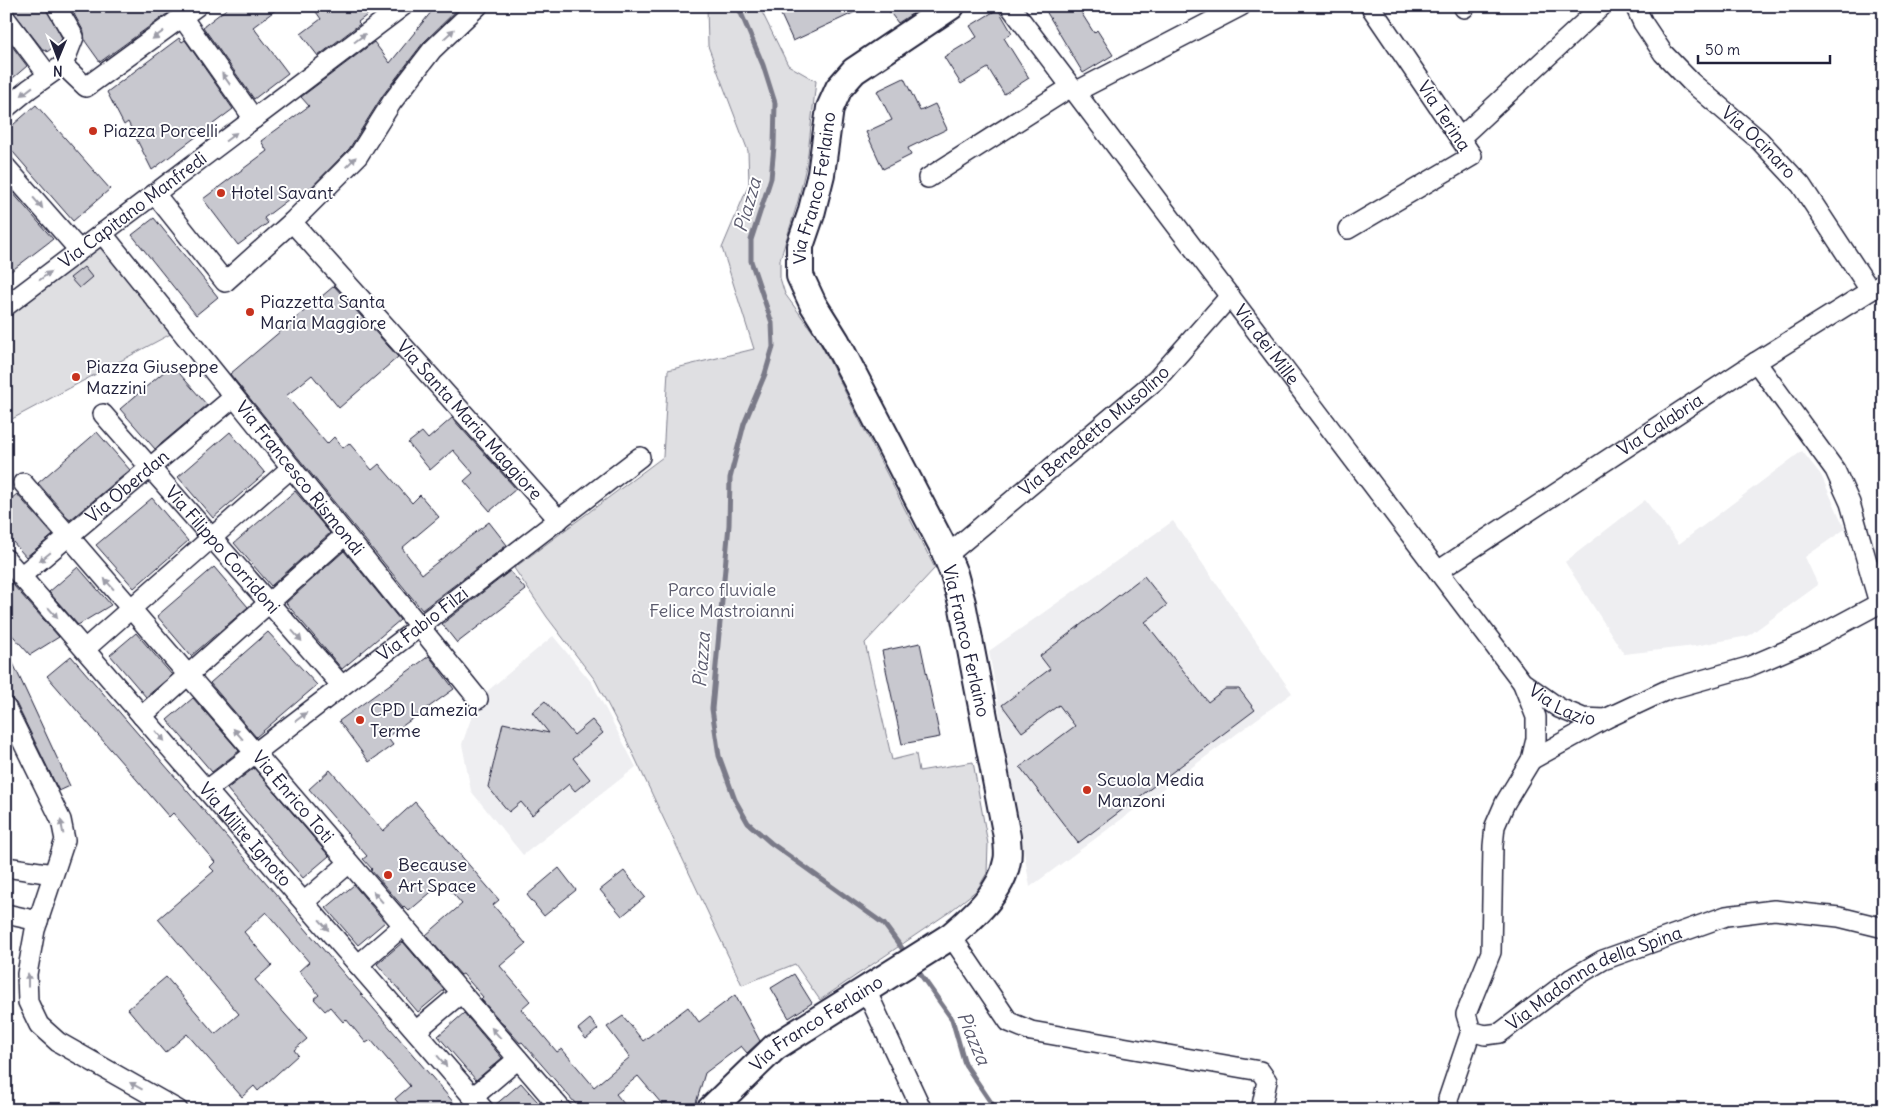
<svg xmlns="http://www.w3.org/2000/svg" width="1890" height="1116" font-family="Delius,sans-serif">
  <rect width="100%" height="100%" fill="#fff"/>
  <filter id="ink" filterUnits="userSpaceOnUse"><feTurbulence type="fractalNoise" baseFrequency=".02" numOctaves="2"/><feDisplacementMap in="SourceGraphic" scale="10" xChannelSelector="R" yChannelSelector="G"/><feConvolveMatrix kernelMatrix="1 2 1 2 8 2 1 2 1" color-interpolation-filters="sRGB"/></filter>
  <g filter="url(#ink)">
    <g fill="#eeeef1">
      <path d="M1802 451 1821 475 1845 529 1805 557 1818 585 1748 636 1695 646 1624 654 1565 562 1645 500 1679 544Z"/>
      <path d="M1173 521 1292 693 1030 887 989 651Z"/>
      <path d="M553 636 592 683 636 767 523 855 471 791 462 744 478 699Z"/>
    </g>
    <g fill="#dfdfe2" stroke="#80808e">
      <path d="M707 6H759L788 65 816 81 807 162 798 201 780 260V278L785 294 818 339 935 568 865 643 892 760 916 754 919 771 973 762 988 844 987 873 977 890 948 913 820 1000 795 964 742 985 628 743 595 680 547 617 514 568 663 457 668 370 754 349 722 248 749 184 748 151 708 46Z"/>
      <path d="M108 240 180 329 12 419 6 406V318Z"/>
    </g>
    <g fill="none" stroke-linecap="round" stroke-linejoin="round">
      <g stroke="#7a7a88" stroke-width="5">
        <path d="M738 6 763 65 775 103 774 146 771 178 751 240V261L772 323 773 347 765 374 744 424 730 478 729 525 712 709 719 756 735 800 748 823 771 843 884 924 907 955"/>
        <path d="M916 968 952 1019 965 1064 996 1110"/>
      </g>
    </g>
    <g fill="#c8c8cf" stroke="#22223b">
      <path d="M18 6H45L62 38 60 42 47 52 46 50 44 51 12 10Z"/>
      <path d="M85 6H178L100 62 85 41 84 32 74 14Z"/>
      <path d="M230 6H281L253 27 288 73 254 99 203 27Z"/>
      <path d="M312 6H379L358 22 360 24 318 56 301 34 321 19Z"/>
      <path d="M436 6H461L423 43 383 95 349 149 297 202 293 196 264 218 268 223 238 245 203 199 267 151 261 141 309 106 301 97 374 42 390 63Z"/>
      <path d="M777 6H868L793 41Z"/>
      <path d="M885 6H924L898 23Z"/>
      <path d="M1043 6H1077L1094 33 1097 30 1113 55 1083 73Z"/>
      <path d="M998 9 1012 33 1004 38 1029 78 1004 94 988 68 961 84 944 57 977 37 970 26Z"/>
      <path d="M6 38 27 66 6 84Z"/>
      <path d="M179 38 182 42 185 40 233 109 152 170 128 122 124 125 107 92Z"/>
      <path d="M904 78 920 111 935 104 947 129 908 148 911 155 883 169 866 132 892 120 877 91Z"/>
      <path d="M36 105 110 189 73 221 6 144V131Z"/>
      <path d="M6 185 53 239 6 275Z"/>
      <path d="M154 218 218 297 196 315 132 235Z"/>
      <path d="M84 267 92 277 79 288 70 278Z"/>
      <path d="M334 286 398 357 339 408 312 375 286 396 327 444 334 437 343 448 349 443 372 470 379 464 412 503 420 495 439 517 402 548 422 574 489 522 507 545 422 610 230 374Z"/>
      <path d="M172 365 207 405 155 449 120 409Z"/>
      <path d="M452 418 516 489 490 511 464 481 473 473 453 450 430 470 408 443 422 432 428 439Z"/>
      <path d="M97 432 130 470 70 520 38 483Z"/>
      <path d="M230 432 265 473 213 518 178 477Z"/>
      <path d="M295 491 330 533 271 586 234 543Z"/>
      <path d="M17 494 53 535 26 557 6 534V503Z"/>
      <path d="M152 498 188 541 134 588 96 545Z"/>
      <path d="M344 551 400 620 342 669 286 603Z"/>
      <path d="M78 567 111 605 78 625 49 592Z"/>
      <path d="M214 567 248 607 191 656 157 616Z"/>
      <path d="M510 571 526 590 457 643 442 624Z"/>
      <path d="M1144 576 1167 605 1145 622 1208 702 1225 689H1239L1255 710 1078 843 1020 767 1075 726 1059 705 1022 732 1002 705 1050 669 1040 656Z"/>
      <path d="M6 577 59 637 30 655 6 628Z"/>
      <path d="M268 632 317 685 256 737 210 683Z"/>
      <path d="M136 633 172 675 146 697 110 655Z"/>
      <path d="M920 643 940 737 902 744 882 651Z"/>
      <path d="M6 648 70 786 59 791 16 703 6 694Z"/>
      <path d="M71 656 281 900 460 1110H404L395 1099 410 1086 371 1040 366 1043 346 1019 343 1022 330 1007 325 1011 314 999 319 995 299 971 309 962 266 912 244 932 272 965 255 980 307 1039 294 1050 298 1055 258 1091 254 1086 242 1097 187 1034 165 1053 128 1009 166 977 215 1034 239 1014 158 919 214 871 210 867 215 862 173 813 169 817 47 676Z"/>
      <path d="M429 656 454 689 387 737 393 745 369 762 339 721Z"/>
      <path d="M193 698 239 751 212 772 167 720Z"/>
      <path d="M545 701 574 735 592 720 603 733 573 758 590 779 575 791 569 784 532 815 521 802 509 812 488 787 503 723 549 733 532 712Z"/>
      <path d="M254 768 329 856 303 878 227 789Z"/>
      <path d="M330 770 383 831 415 802 499 900 493 905 526 944 500 966 530 1001 521 1009 557 1052 562 1049 594 1087 630 1057 607 1027 623 1016 643 1041 688 1007 699 1022 735 995 760 1041 747 1053 741 1046 705 1073 696 1103 687 1110H667L638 1076 616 1094 629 1110H581L522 1042 520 1043 481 999 483 997 463 974 461 975 426 935 462 904 443 882 409 911 404 906 403 907 371 870 372 869 363 859 367 856 309 789Z"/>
      <path d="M559 868 576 890 544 916 527 895Z"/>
      <path d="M624 871 645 897 622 916 600 890Z"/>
      <path d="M354 885 385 922 358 945 326 908Z"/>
      <path d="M403 942 444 990 418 1012 377 964Z"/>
      <path d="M794 974 812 1003 789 1018 771 988Z"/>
      <path d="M464 1013 502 1058 476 1080 438 1036Z"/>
      <path d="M590 1019 598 1029 586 1039 578 1029Z"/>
      <path d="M521 1083 545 1110H495L494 1106Z"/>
    </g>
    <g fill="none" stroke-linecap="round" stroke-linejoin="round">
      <defs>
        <g id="street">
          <path id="s1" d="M1010 6 1522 682 1559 708 1583 718 1605 719"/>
          <path id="s2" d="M1635 6 1643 23 1663 53 1691 82 1759 140 1801 185 1870 290"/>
          <path d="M1464 8 1466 6"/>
          <path d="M182 17 254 119"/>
          <path d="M6 19 48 75"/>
          <path d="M63 65 86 87 197 6"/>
          <path d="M1075 92 1241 6"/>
          <path d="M6 108 29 89 63 65 74 37 56 6"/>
          <path d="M1460 138 1602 6"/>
          <path d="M6 167 79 250"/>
          <path d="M928 178 1071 87"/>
          <path d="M155 194 225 282 292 222 358 156 392 102 432 50 478 6"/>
          <path id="s3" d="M292 222 559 520"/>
          <path d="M1348 229 1472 156 1370 6"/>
          <path id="s4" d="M102 233 478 699"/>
          <path id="s5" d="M6 306 403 6"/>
          <path d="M1756 362 1835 470 1850 503 1879 603"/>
          <path id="s6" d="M103 414 342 686"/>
          <path id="s7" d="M23 483 562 1110"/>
          <path id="s8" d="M946 556 1156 380 1230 296"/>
          <path id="s9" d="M6 559 484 1110"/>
          <path id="s10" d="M1438 571 1756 362 1884 282"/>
          <path id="s11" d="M21 576 234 397"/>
          <path d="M85 649 291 468"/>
          <path id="s12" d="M1523 684 1536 717V739L1531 760 1505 803 1495 826 1493 846 1491 952 1466 1014 1471 1031 1485 1035 1500 1033 1571 979 1603 960 1726 916 1774 910 1839 917 1884 928"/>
          <path d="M6 708 61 820 65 840 35 930 27 974 28 1002 39 1025 58 1042 178 1110"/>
          <path d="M142 716 345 535"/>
          <path d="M1531 760 1605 719 1667 690 1748 667 1811 640 1884 601"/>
          <path id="s13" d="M207 790 640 457"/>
          <path d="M6 867 53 874"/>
          <path d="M304 902 349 863"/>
          <path d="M6 914 38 921"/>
          <path d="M951 936 1009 1022 1031 1031 1260 1071 1267 1081 1261 1110"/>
          <path d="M358 965 403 926"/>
          <path d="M866 990 922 1110"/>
          <path d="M416 1031 461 993"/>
          <path d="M473 1097 518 1059"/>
          <path d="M1449 1110 1448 1099 1471 1031"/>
        </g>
        <g id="secondary">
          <path id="s14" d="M710 1110 775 1047 951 936C973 917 1002 892 1007 861 1009 854 1007 845 1007 837L962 603 954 574 943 547 836 341 813 304 800 276V246L811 214 821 174 830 108 839 88 854 71 951 6"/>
        </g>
      </defs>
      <use href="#street" stroke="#22223b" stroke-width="22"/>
      <use href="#secondary" stroke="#22223b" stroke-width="30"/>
      <use href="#street" stroke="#fff" stroke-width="19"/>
      <use href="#secondary" stroke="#fff" stroke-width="26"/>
    </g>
    <defs><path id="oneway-solid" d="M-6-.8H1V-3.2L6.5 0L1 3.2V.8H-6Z" transform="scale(1.25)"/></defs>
    <g fill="#9c9ca7">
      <use href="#oneway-solid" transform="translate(449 34) rotate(-43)"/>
      <use href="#oneway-solid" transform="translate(158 35) rotate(144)"/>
      <use href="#oneway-solid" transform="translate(360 38) rotate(-37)"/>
      <use href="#oneway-solid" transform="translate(226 79) rotate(-125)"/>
      <use href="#oneway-solid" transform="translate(27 91) rotate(142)"/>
      <use href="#oneway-solid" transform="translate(231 137) rotate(-37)"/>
      <use href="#oneway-solid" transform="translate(351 162) rotate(-45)"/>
      <use href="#oneway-solid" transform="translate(38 203) rotate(49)"/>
      <use href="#oneway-solid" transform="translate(45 276) rotate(-37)"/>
      <use href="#oneway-solid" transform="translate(45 557) rotate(141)"/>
      <use href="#oneway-solid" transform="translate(109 584) rotate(-131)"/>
      <use href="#oneway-solid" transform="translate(53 613) rotate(49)"/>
      <use href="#oneway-solid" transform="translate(297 636) rotate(48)"/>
      <use href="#oneway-solid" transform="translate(301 717) rotate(-37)"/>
      <use href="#oneway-solid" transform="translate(238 734) rotate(-131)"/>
      <use href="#oneway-solid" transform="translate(160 736) rotate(49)"/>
      <use href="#oneway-solid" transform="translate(62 827) rotate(-101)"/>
      <use href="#oneway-solid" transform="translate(378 897) rotate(-131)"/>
      <use href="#oneway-solid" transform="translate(324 925) rotate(49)"/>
      <use href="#oneway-solid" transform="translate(28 980) rotate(-90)"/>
      <use href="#oneway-solid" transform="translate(496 1033) rotate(-131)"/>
      <use href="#oneway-solid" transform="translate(442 1061) rotate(49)"/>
      <use href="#oneway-solid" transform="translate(136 1086) rotate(-151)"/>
    </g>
  </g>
  <g fill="#c8321e" stroke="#fff" stroke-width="2">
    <circle cx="93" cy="131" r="5"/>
    <circle cx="221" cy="193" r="5"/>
    <circle cx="250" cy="312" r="5"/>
    <circle cx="76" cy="377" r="5"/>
    <circle cx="360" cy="720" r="5"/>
    <circle cx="1087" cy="790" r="5"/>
    <circle cx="388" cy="875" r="5"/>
  </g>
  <g text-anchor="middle" stroke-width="4" stroke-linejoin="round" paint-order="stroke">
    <g font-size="18" fill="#22223b" stroke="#fff">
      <text transform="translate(1444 116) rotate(56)" y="6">Via Terina</text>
      <text dy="6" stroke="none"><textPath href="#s2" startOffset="186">Via Ocinaro</textPath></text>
      <text dy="6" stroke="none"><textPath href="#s14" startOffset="1112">Via Franco Ferlaino</textPath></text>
      <text dy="6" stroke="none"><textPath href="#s5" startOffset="159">Via Capitano Manfredi</textPath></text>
      <text dy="6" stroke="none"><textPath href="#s1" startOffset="425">Via dei Mille</textPath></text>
      <text dy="6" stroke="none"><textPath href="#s3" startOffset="266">Via Santa Maria Maggiore</textPath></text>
      <text dy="6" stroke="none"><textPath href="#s10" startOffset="266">Via Calabria</textPath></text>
      <text dy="6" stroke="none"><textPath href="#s8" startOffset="194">Via Benedetto Musolino</textPath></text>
      <text dy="6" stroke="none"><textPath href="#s4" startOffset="315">Via Francesco Rismondi</textPath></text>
      <text dy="6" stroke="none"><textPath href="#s11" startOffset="139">Via Oberdan</textPath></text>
      <text dy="6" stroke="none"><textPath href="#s6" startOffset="181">Via Filippo Corridoni</textPath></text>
      <text dy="6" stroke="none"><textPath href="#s13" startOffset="272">Via Fabio Filzi</textPath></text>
      <text transform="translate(966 641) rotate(77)" y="6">Via Franco Ferlaino</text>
      <text dy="6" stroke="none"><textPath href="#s1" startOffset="895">Via Lazio</textPath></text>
      <text dy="6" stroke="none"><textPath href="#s7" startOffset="414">Via Enrico Toti</textPath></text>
      <text dy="6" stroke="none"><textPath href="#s9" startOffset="365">Via Milite Ignoto</textPath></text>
      <text dy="6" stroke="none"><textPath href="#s12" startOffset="505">Via Madonna della Spina</textPath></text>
      <text dy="6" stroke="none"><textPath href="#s14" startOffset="138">Via Franco Ferlaino</textPath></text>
    </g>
    <g font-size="18" fill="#22223b" stroke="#fff" text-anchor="start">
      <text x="103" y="137">Piazza Porcelli</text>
      <text x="231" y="199">Hotel Savant</text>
      <text x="260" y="308">Piazzetta Santa<tspan x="260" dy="21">Maria Maggiore</tspan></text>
      <text x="86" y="373">Piazza Giuseppe<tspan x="86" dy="21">Mazzini</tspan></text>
      <text x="370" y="716">CPD Lamezia<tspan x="370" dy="21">Terme</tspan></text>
      <text x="1097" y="786">Scuola Media<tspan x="1097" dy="21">Manzoni</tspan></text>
      <text x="398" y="871">Because<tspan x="398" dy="21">Art Space</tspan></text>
    </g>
    <g font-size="18" fill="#5b5b6d" stroke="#fff">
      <text x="722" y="596">Parco fluviale<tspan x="722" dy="21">Felice Mastroianni</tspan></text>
    </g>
    <g font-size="19" font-style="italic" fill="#5c5c6f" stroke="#fff">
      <text transform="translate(747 205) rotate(-74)" y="7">Piazza</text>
      <text transform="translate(701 660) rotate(-86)" y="7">Piazza</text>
      <text transform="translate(974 1038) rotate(67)" y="7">Piazza</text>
    </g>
  </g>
  <rect width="1890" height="1116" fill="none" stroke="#fff" stroke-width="25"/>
  <rect x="12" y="12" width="1865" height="1091" fill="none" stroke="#22223b" stroke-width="2" filter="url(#ink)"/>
  <g transform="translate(58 58) rotate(181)" stroke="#ffffff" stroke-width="4" paint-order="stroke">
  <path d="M0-4L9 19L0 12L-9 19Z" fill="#22223b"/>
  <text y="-8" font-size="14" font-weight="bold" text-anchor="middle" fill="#22223b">N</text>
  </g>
  <path d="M1698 55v8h132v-8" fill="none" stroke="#22223b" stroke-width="2.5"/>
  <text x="1705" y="55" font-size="15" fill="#22223b" stroke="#ffffff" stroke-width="4" paint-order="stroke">50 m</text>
</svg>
